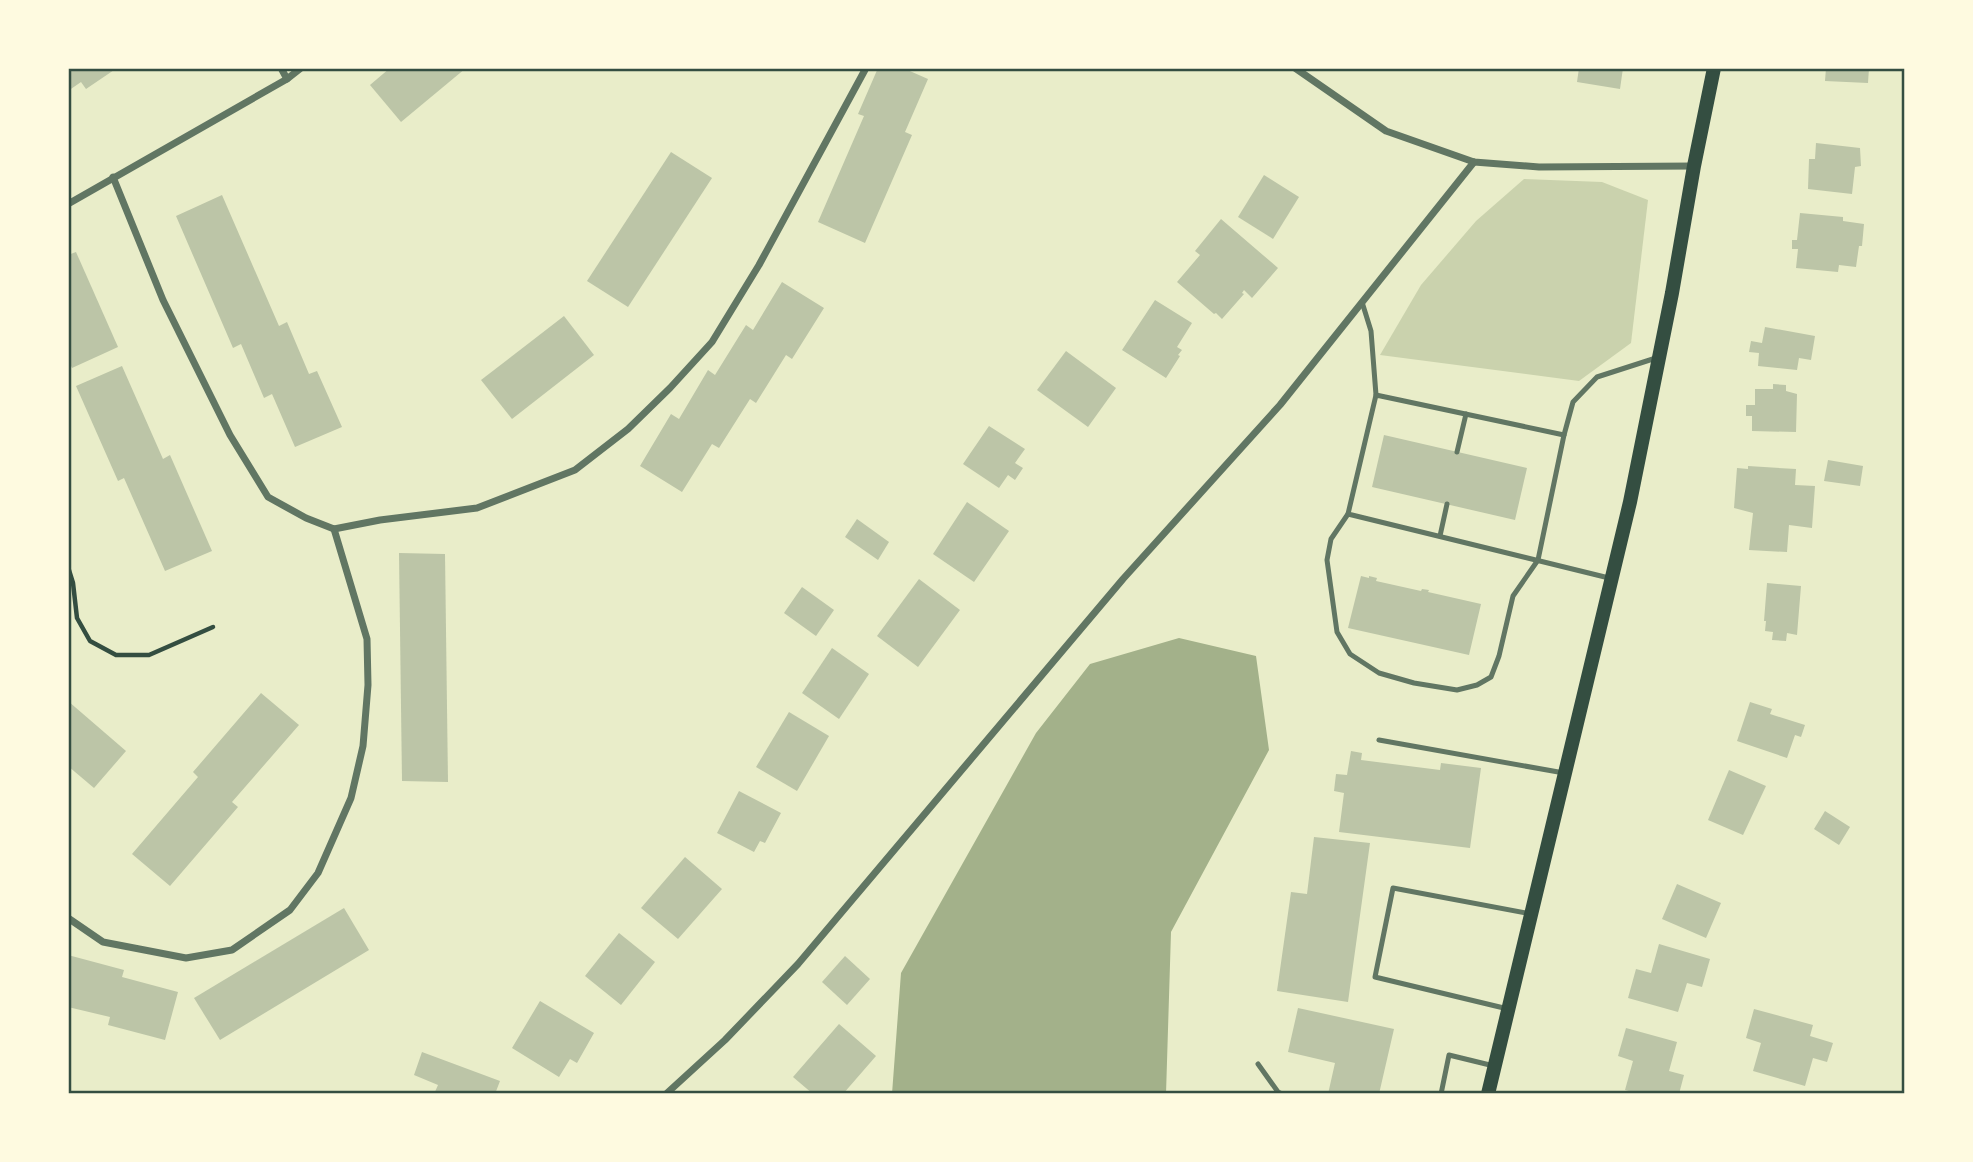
<svg xmlns="http://www.w3.org/2000/svg" width="1973" height="1162" font-family="'Asap Condensed',sans-serif">
  <rect width="100%" height="100%" fill="#e9edc9"/>
  <path fill="#cad2ad" d="M1524 179 1602 182 1648 200 1631 343 1579 381 1380 355 1421 285 1476 221Z"/>
  <path fill="#a3b18a" d="M1179 638 1256 656 1269 750 1171 932 1166 1094H892L901 973 1036 733 1090 664Z"/>
  <g fill="#bcc5a7">
    <path d="M68 68H117L86 89 81 82 68 91Z"/>
    <path d="M390 68H466L401 122 370 85Z"/>
    <path d="M878 68H903L928 79 905 132 912 135 865 243 818 222 864 116 858 114Z"/>
    <path d="M1579 68H1623L1620 89 1577 82Z"/>
    <path d="M1826 68H1869L1868 83 1825 81Z"/>
    <path d="M1816 143 1860 148 1861 166 1855 167 1852 194 1808 189 1809 159H1815Z"/>
    <path d="M671 152 712 178 628 307 587 281Z"/>
    <path d="M1264 175 1299 197 1273 239 1238 217Z"/>
    <path d="M222 195 279 326 287 322 309 374 317 371 342 427 295 447 272 394 264 398 241 344 233 348 176 216Z"/>
    <path d="M1800 213 1843 217V221L1864 224 1862 246H1859L1856 267 1839 265 1838 272 1796 268 1798 249H1792V240H1797Z"/>
    <path d="M1221 219 1278 268 1252 298 1244 290 1242 293 1244 294 1222 319 1216 313 1214 314 1177 282 1200 255 1195 251Z"/>
    <path d="M76 252 118 347 72 368 68 360V255Z"/>
    <path d="M782 282 824 308 792 359 786 355 756 403 750 399 719 448 712 444 682 492 640 466 671 414 679 419 708 370 715 375 746 325 753 330Z"/>
    <path d="M1155 300 1192 323 1177 347 1182 350 1178 355 1180 356 1166 378 1122 350Z"/>
    <path d="M564 316 594 355 512 419 481 380Z"/>
    <path d="M1765 327 1815 336 1811 360 1799 358 1797 370 1758 366 1759 353 1749 352 1751 341 1762 343Z"/>
    <path d="M1066 351 1116 388 1088 427 1037 390Z"/>
    <path d="M122 366 163 459 170 455 212 551 165 571 124 478 118 481 76 386Z"/>
    <path d="M1773 384 1786 385V391L1797 394 1796 432 1752 431V416H1746V405H1755V389H1773Z"/>
    <path d="M989 426 1025 449 1015 463 1023 468 1015 480 1008 475 999 488 963 464Z"/>
    <path d="M1384 435 1527 468 1515 520 1372 487Z"/>
    <path d="M1828 460 1863 466 1860 486 1824 481Z"/>
    <path d="M1748 466 1796 469 1795 485 1815 486 1812 528 1789 525 1787 552 1749 550 1753 513 1734 508 1737 468 1748 469Z"/>
    <path d="M967 502 1009 531 974 582 933 554Z"/>
    <path d="M857 519 889 542 878 560 845 537Z"/>
    <path d="M399 553 445 554 448 782 402 781Z"/>
    <path d="M1361 576 1369 578V576L1377 578 1376 581 1421 591 1422 589 1429 590 1428 592 1481 604 1469 655 1348 628Z"/>
    <path d="M919 579 960 610 918 667 877 636Z"/>
    <path d="M1767 583 1801 586 1797 635 1787 633 1786 641 1772 640 1773 632 1765 631 1766 621H1764Z"/>
    <path d="M802 587 834 610 816 636 784 613Z"/>
    <path d="M832 648 869 674 839 719 802 693Z"/>
    <path d="M261 693 299 725 232 802 238 807 170 886 132 854 198 777 193 772Z"/>
    <path d="M68 701 126 751 94 788 68 766Z"/>
    <path d="M1750 702 1772 709 1770 714 1805 725 1801 737 1795 735 1787 758 1737 741Z"/>
    <path d="M789 712 829 736 797 791 756 767Z"/>
    <path d="M1351 751 1362 753 1361 760 1440 770 1441 763 1481 768 1470 848 1339 832 1344 793 1334 791 1336 774 1347 775Z"/>
    <path d="M1729 770 1766 786 1743 835 1708 820Z"/>
    <path d="M739 791 781 813 765 843 760 841 754 852 717 833Z"/>
    <path d="M1825 811 1850 827 1839 845 1814 829Z"/>
    <path d="M1314 837 1370 843 1348 1002 1277 991 1291 892 1307 894Z"/>
    <path d="M685 857 722 889 678 939 641 908Z"/>
    <path d="M1677 884 1721 903 1706 938 1662 919Z"/>
    <path d="M344 908 369 950 220 1040 194 998Z"/>
    <path d="M619 933 655 962 621 1005 585 976Z"/>
    <path d="M1659 944 1710 959 1702 987 1687 983 1678 1012 1628 998 1636 969 1651 973Z"/>
    <path d="M68 955 124 970 122 977 178 992 165 1040 108 1025 110 1017 68 1007Z"/>
    <path d="M845 956 870 979 847 1005 822 982Z"/>
    <path d="M540 1001 594 1033 577 1063 570 1059 559 1077 512 1048Z"/>
    <path d="M1298 1008 1394 1029 1379 1094H1328L1335 1063 1288 1052Z"/>
    <path d="M1754 1009 1813 1025 1810 1036 1833 1043 1827 1062 1813 1058 1805 1086 1753 1071 1761 1043 1746 1038Z"/>
    <path d="M839 1024 876 1056 843 1094H813L793 1077Z"/>
    <path d="M1626 1028 1677 1042 1669 1071 1684 1075 1679 1094H1640L1625 1090 1633 1061 1618 1056Z"/>
    <path d="M422 1052 500 1081 495 1094H434L438 1085 414 1075Z"/>
  </g>
  <g fill="none" stroke-linecap="round" stroke-linejoin="round">
    <path stroke="#344e41" stroke-width="4.5" d="M68 567 73 583 77 618 90 641 116 655H149L213 627"/>
    <g stroke="#617663" stroke-width="5">
      <path d="M1362 302 1371 331 1376 395"/>
      <path d="M1457 452 1466 414"/>
      <path d="M1348 514 1331 539 1327 560 1337 632 1350 654 1379 673 1414 683 1457 690 1477 685 1491 677 1499 656 1513 596 1538 560 1564 435"/>
      <path d="M1440 536 1447 504"/>
      <path d="M1609 578 1348 514 1376 395 1564 435 1573 402 1597 377 1656 358"/>
      <path d="M1379 740 1564 773"/>
      <path d="M1508 1009 1375 977 1393 888 1531 914"/>
      <path d="M1258 1064 1278 1092 1282 1094"/>
      <path d="M1441 1094 1449 1055 1494 1066"/>
    </g>
    <g stroke="#617663" stroke-width="7">
      <path d="M281 68 287 79"/>
      <path d="M1295 68 1386 131 1474 162 1539 167 1694 166"/>
      <path d="M113 177 163 300 230 435 268 497 306 518 334 529 380 520 477 508 575 470 628 429 670 388 712 342 759 265 866 68"/>
      <path d="M68 204 287 79 301 68"/>
      <path d="M68 918 103 942 186 958 232 950 290 910 318 873 351 798 363 746 368 685 367 639 334 529"/>
      <path d="M666 1094 725 1040 798 964 1123 579 1280 405 1474 162"/>
    </g>
    <path stroke="#344e41" stroke-width="14" d="M1488 1094 1630 502 1672 293 1694 166 1714 68"/>
  </g>
  <rect width="1973" height="1162" fill="none" stroke="#fefae0" stroke-width="140"/>
  <rect x="70" y="70" width="1833" height="1022" fill="none" stroke="#344e41" stroke-width="2.5"/>
</svg>
